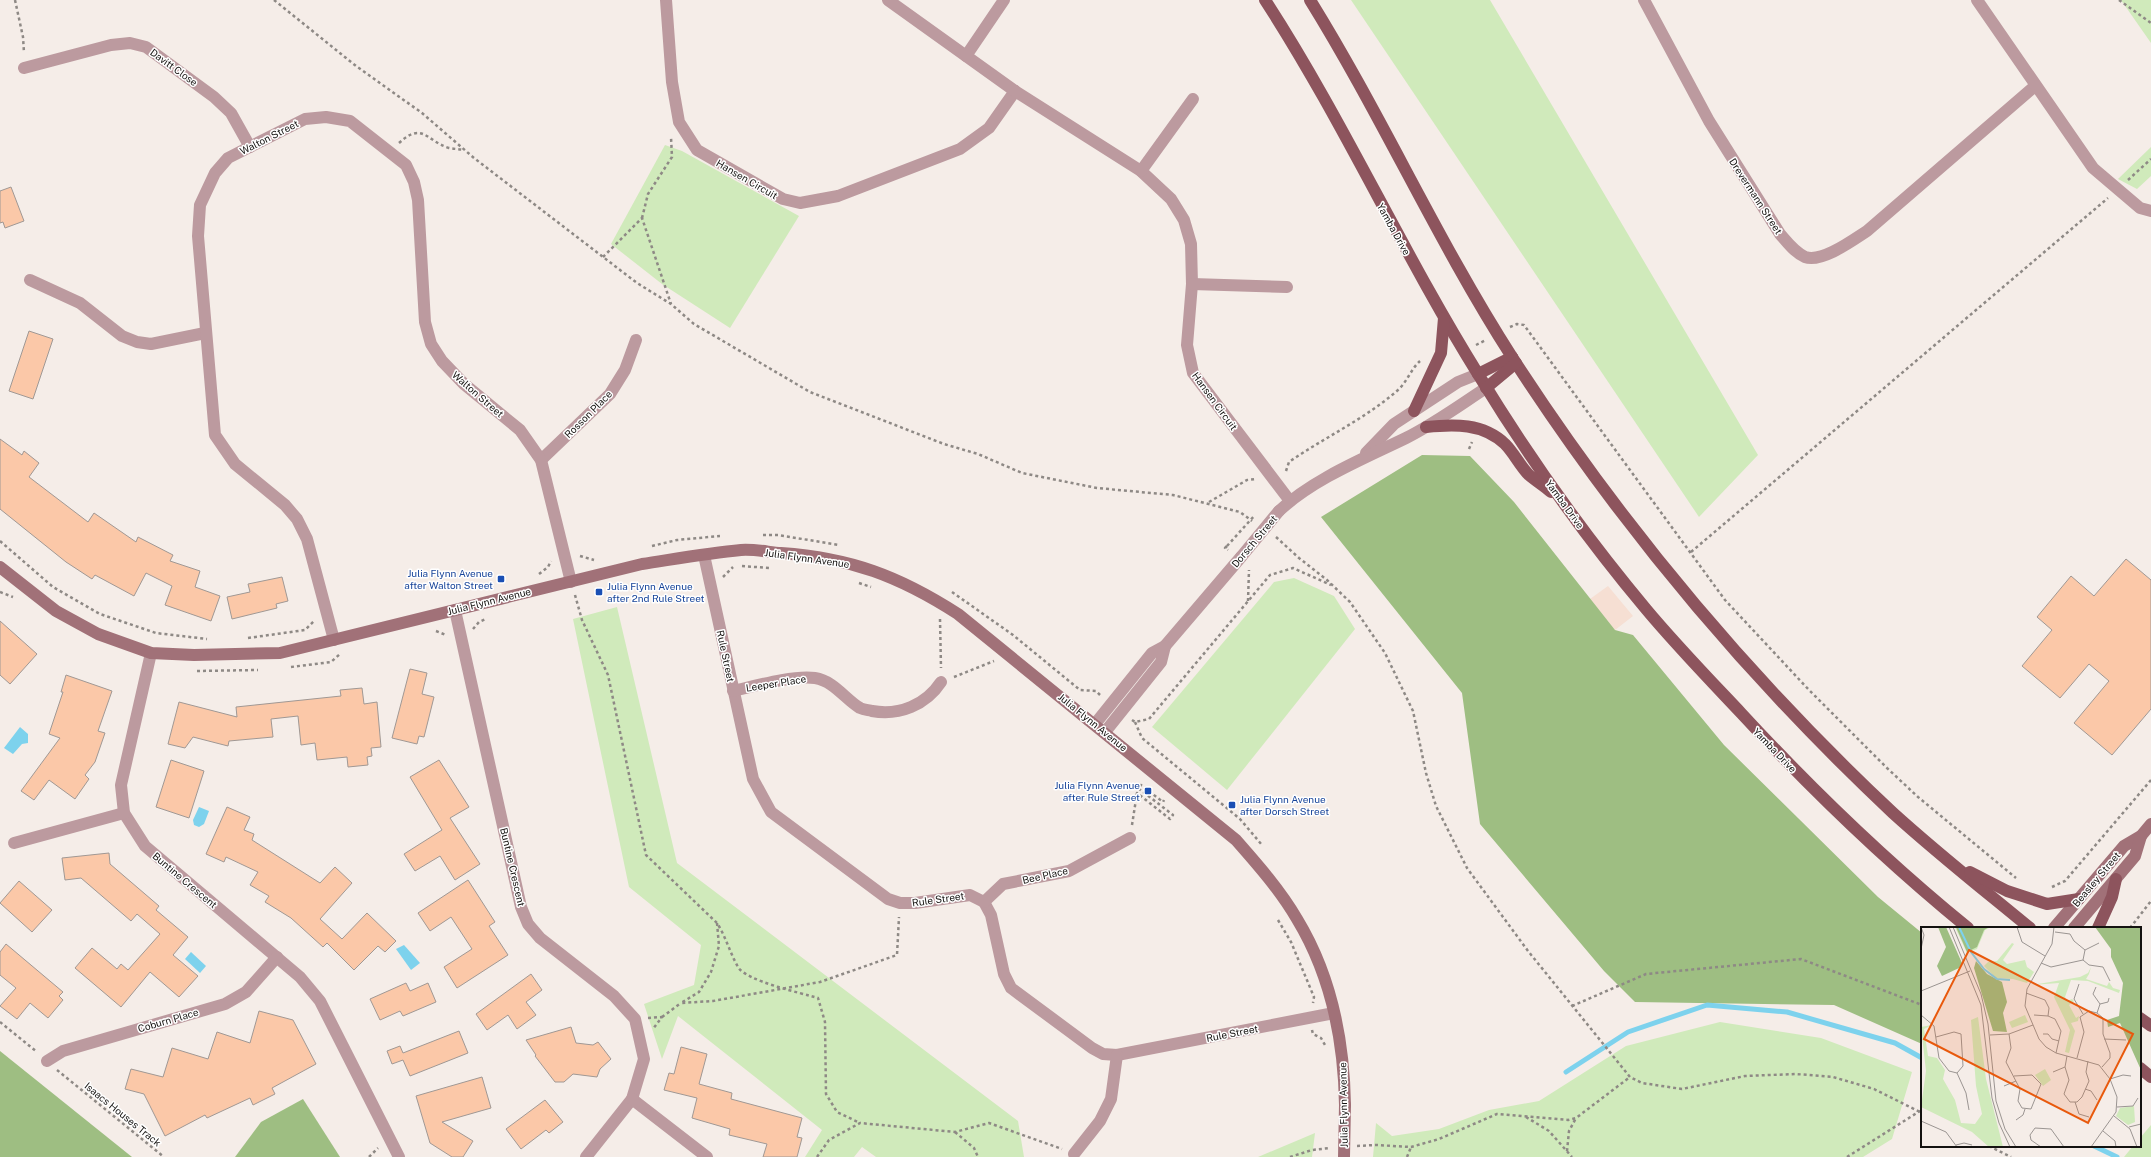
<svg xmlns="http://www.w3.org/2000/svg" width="2151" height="1157" font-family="'Public Sans',sans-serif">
  <rect width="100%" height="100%" fill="#f5ede8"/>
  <path fill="#f6dfd3" d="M1608 586 1633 616 1615 630 1590 599Z"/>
  <g fill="#d0eabb">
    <path d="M1351 0H1490L1758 455 1699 517Z"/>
    <path d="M2121 0H2151V43Z"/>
    <path d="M665 145 682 151 799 216 730 328 662 284 611 244Z"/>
    <path d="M2151 147V176L2137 189 2118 179Z"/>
    <path d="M1294 578 1334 596 1355 629 1227 790 1152 727 1274 582Z"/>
    <path d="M617 607 677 863 1018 1121 1024 1157H876L862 1147 854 1157H805L822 1130 678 1016 662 1059 644 1004 694 985 701 945 629 887 573 619Z"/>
    <path d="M1720 1022 1821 1038 1912 1072 1892 1139 1863 1157H1373L1376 1123 1392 1136 1439 1129 1489 1110 1539 1101 1626 1046Z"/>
    <path d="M2151 1125V1157H2124L2133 1146H2140V1138Z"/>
    <path d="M1315 1133 1312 1157H1258Z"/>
  </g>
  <g fill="#9ebe82">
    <path d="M1422 455 1470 456 1514 502 1615 630 1633 635 1724 745 1878 897 1922 933V1044L1834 1005 1635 1002 1604 971 1480 824 1462 693 1321 517Z"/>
    <path d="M0 1051 132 1157H0Z"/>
    <path d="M303 1099 340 1157H235L261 1122Z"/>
  </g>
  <g fill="#7dd2ed">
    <path d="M20 727 28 734V743L22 744 13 754 4 748Z"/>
    <path d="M199 807 209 811 204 824 199 827 194 825 193 820Z"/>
    <path d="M404 945 420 963 411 970 396 949Z"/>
    <path d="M191 952 206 966 200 973 185 959Z"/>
  </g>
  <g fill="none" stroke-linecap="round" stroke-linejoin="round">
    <g stroke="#7dd2ed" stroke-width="5">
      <path d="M1566 1072 1628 1032 1707 1005 1787 1012 1895 1043 1922 1058"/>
      <path d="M2094 1146 2117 1157"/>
    </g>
  </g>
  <g fill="#fbc8a8" stroke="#a09894">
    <path d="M11 187 24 221 5 228 3 222 0 223V191Z"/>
    <path d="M29 331 53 339 33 399 9 391Z"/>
    <path d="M0 439 22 455 24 451 39 463 29 477 88 522 94 513 136 542 138 537 173 555 170 561 200 571 195 587 220 596 211 621 165 605 172 586 146 573 134 596 95 575 92 579 66 562 0 509Z"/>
    <path d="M2126 559 2151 580V709L2112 755 2074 723 2109 681 2089 664 2060 698 2022 666 2052 630 2037 617 2071 576 2094 596Z"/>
    <path d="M282 577 288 601 276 604 277 608 232 619 227 597 250 592 248 584Z"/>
    <path d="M0 621 37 654 10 684 0 675Z"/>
    <path d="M410 669 427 673 422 694 434 697 424 737 419 736 417 744 392 738Z"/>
    <path d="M66 675 112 691 98 731 105 733 95 762 85 775 89 779 75 799 49 780 34 800 21 791 60 738 49 734 63 692H61Z"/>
    <path d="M362 688 364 704 377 702 381 747 371 748 372 756 367 757 368 765 348 767 347 757 317 760 315 743 301 745 298 716 271 719 273 737 229 741 228 746 193 737 185 748 168 744 179 702 237 717 236 707 341 696 340 690Z"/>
    <path d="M171 760 204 771 189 818 156 807Z"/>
    <path d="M439 760 469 807 450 818 480 864 455 880 440 856 415 871 404 854 442 830 410 777Z"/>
    <path d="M227 807 250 817 244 830 254 834 252 840 320 883 335 867 352 883 320 919 342 939 367 913 396 941 385 952 378 946 354 970 327 943 323 947 291 918 265 902 269 896 250 885 258 872 226 857 224 862 206 854Z"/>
    <path d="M109 853 110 864 159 906 156 910 188 937 173 955 198 976 179 997 150 972 121 1007 75 968 92 948 117 969 121 964 128 970 160 934 137 914 131 921 81 878 65 880 62 858Z"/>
    <path d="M468 880 495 922 489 926 508 955 457 988 444 967 472 949 451 917 430 931 418 913Z"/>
    <path d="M19 881 52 910 32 932 0 903Z"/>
    <path d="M6 944 63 992 59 996 63 1000 48 1018 30 1003 17 1019 0 1006 16 988 0 975V952Z"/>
    <path d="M531 974 542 990 526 1002 536 1015 517 1029 508 1015 487 1030 476 1014Z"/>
    <path d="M406 983 410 991 428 983 436 1002 403 1016 400 1011 380 1020 370 999Z"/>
    <path d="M259 1011 293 1020 316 1064 272 1088 275 1094 253 1105 250 1098 207 1118 205 1115 165 1136 144 1094 125 1089 131 1069 163 1077 172 1048 208 1059 217 1032 250 1043Z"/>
    <path d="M571 1027 576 1043 593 1045 598 1042 611 1059 600 1069 597 1077 573 1074 564 1082H555L535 1056 536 1055 526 1040Z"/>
    <path d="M459 1031 468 1053 410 1076 403 1060 392 1064 387 1051 400 1046 403 1053Z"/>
    <path d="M681 1047 707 1054 699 1084 732 1093 731 1099 802 1118 797 1137 802 1138 797 1157H763L767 1144 729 1135 730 1129 692 1118 697 1098 664 1090 669 1073 674 1074Z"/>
    <path d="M482 1077 491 1108 442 1122 473 1141 463 1157H452L430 1143 416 1096Z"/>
    <path d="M545 1100 563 1122 549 1133 546 1130 521 1149 506 1129Z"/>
  </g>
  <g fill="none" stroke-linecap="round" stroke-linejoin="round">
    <g stroke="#8e8985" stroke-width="2.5" stroke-dasharray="3 3" stroke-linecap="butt">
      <path d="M15 0 23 37 24 53"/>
      <path d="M274 0 356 66 422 113 474 158 637 283 671 304 694 324 810 392 944 444 978 454 1022 473 1097 488 1173 495 1240 512 1252 521"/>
      <path d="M2119 0 2151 23"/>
      <path d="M399 143C423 121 426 141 449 148 454 149 459 149 464 150"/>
      <path d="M2128 180 2151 159"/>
      <path d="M642 218 648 194 672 157 671 137"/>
      <path d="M603 257 642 218 671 304"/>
      <path d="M1510 327 1517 324 1524 325 1725 600 1809 690 1887 768 1918 797 2016 878"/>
      <path d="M1476 345 1486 340"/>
      <path d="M1469 449 1472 442"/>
      <path d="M1286 471 1289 462C1325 437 1365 419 1398 390 1407 382 1411 369 1420 361"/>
      <path d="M1209 502 1247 480 1256 479"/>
      <path d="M763 535H778L839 545"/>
      <path d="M1276 537 1299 558 1327 580 1350 602 1385 653 1413 711 1426 773 1436 806 1467 868 1528 951 1630 1077 1642 1083 1682 1089 1745 1076 1796 1074 1833 1077 1874 1089 1922 1113"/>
      <path d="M0 541 53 587 100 614 156 633 207 639"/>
      <path d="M652 546 677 540 720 536"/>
      <path d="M1227 546 1225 548 1228 550"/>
      <path d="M1691 552 2108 198"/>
      <path d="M580 556 594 560"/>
      <path d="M742 566 769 568"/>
      <path d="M539 574 548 567 551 561"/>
      <path d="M723 577 733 567"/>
      <path d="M501 579 502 584"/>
      <path d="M859 583 871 587"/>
      <path d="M0 592 13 597"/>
      <path d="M952 592 1013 635 1080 690 1096 691 1100 695"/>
      <path d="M575 595 582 620 608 675 646 855 717 923C726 937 730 953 738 967 746 981 801 993 818 998L825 1022 826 1094 837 1112 860 1123"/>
      <path d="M1248 601 1249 570"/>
      <path d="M940 619 941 668"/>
      <path d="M473 629 479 622 486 619"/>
      <path d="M436 631 446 635"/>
      <path d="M248 638 305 630 314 621"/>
      <path d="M291 667 331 662 340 654"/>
      <path d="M197 671 258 670"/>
      <path d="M954 677 994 661"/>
      <path d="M1132 720 1135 722 1149 719 1270 575 1293 568 1331 585"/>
      <path d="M1135 722 1142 738 1240 819 1262 845"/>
      <path d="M1132 825 1137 793 1170 819 1173 815 1138 788 1141 785 1163 802 1164 800"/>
      <path d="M2052 887 2065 881 2151 780"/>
      <path d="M1278 920 1291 942 1314 997 1313 1003"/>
      <path d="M717 923 719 946 711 972 699 992 681 1003 713 1001 820 982 897 955 899 917"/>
      <path d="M2130 928 2151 901"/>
      <path d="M1572 1006 1646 974 1801 959 1922 1005"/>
      <path d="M662 1017 681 1003"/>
      <path d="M648 1018 662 1017 653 1029"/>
      <path d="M0 1022 37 1052"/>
      <path d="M1312 1030 1313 1034 1321 1038 1325 1045"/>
      <path d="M57 1070 164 1157"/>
      <path d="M1526 1117 1549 1131 1572 1157"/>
      <path d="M955 1132 974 1148 978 1157"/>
      <path d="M1357 1146 1376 1145 1411 1147 1439 1139 1497 1114 1568 1120 1576 1118 1630 1077"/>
      <path d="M1989 1146 2011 1157"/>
      <path d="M1567 1151 1569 1131 1576 1118"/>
      <path d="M369 1157 378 1148"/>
      <path d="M817 1157 829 1140 860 1123 955 1132 989 1123 1062 1149"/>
      <path d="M1290 1157 1312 1150 1330 1148"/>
      <path d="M1407 1157 1411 1147"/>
      <path d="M1847 1157 1920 1111"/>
    </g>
    <g stroke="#bc9a9f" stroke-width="12">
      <path d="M666 0 672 82 679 122 697 150 783 199 800 203 838 196 960 149 989 128 1015 91"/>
      <path d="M888 0 1015 91 1141 171 1171 199 1184 220 1191 244 1192 284 1187 345 1193 373 1290 501"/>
      <path d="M1644 0 1709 121 1780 234C1787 242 1794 252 1805 257 1822 263 1853 240 1867 231L2035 86"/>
      <path d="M1977 0 2093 168 2140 208 2151 211"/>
      <path d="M966 56 1004 0"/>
      <path d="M24 68 111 45 130 43 146 47 214 97 231 113 250 147"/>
      <path d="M1141 171 1193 99"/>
      <path d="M30 280 80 303 122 336 137 342 151 344 205 333"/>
      <path d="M1192 284 1287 287"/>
      <path d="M1366 453 1394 424 1458 382 1478 374"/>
      <path d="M541 460 610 394 625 370 636 340"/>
      <path d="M1279 511C1313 479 1365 458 1406 438 1434 424 1460 405 1486 388"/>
      <path d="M704 555 753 779 771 812 888 899 900 903H915L970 895 984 902 991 915 1004 974 1011 988 1092 1048 1103 1054 1117 1055 1334 1013"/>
      <path d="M455 610 521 907 528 924 540 938 614 996 635 1019 644 1059 632 1099 586 1157"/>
      <path d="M334 640 307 539 297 519 285 505 235 464 215 435 198 236 200 205 215 173 228 158 305 119 326 117 350 121 406 165 414 182 418 200 425 322 431 344 442 361 464 384 520 430 541 460 571 582"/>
      <path d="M151 653 121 785 124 813 145 846 300 977 320 1001 399 1157"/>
      <path d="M733 691C755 686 793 675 815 678 834 681 845 699 860 708 864 710 869 710 872 711 899 716 926 705 941 682"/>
      <path d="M1095 724 1152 653 1165 646 1241 557"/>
      <path d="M1105 732 1161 662 1165 646"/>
      <path d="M14 843 124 813"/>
      <path d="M984 902 1003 884 1069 871 1130 838"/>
      <path d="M47 1061 63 1051 225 1004 246 992 277 957"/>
      <path d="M632 1099 707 1157"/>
      <path d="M1074 1154 1100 1121 1111 1099 1117 1055"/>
    </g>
    <g stroke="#a17178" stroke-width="12">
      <path d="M0 567 56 611 98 634 151 653 194 655 280 653 642 564C675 559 708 553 741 550 754 549 768 552 781 553 851 558 899 576 958 614L1236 840C1258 865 1280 890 1297 919 1331 975 1344 1042 1345 1105"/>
      <path d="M2054 928 2124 846 2141 836 2151 824"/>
      <path d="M2074 928 2135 856 2141 836"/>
    </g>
    <g stroke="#8d545d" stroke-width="12">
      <path d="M1265 0C1343 120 1402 252 1478 374 1528 456 1584 535 1646 609 1676 645 1709 679 1741 713 1812 790 1887 862 1968 928"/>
      <path d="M1310 0C1382 116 1438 242 1512 357 1620 524 1748 677 1893 813 1937 853 1984 890 2030 928"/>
      <path d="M1478 374 1512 357"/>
      <path d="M1486 388 1516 363"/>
      <path d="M1414 411 1441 353 1444 318"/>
      <path d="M1426 427C1454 424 1483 423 1505 444 1514 453 1520 466 1529 475 1536 481 1544 486 1551 492"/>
      <path d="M1970 872 2007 891 2047 904 2079 899"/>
      <path d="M2098 928 2112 897 2116 879"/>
      <path d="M2140 1018 2151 1026"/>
      <path d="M2140 1068 2151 1077"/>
    </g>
    <path stroke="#8e8985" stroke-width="2.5" stroke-dasharray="3 3" stroke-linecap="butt" d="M1227 546 1255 515"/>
    <path stroke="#bc9a9f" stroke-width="12" d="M1241 557 1279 511"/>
    <path stroke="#a17178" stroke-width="12" d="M1344 1157 1345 1105"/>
  </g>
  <g fill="#1a4fb4" stroke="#fff" stroke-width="1.5">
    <rect x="497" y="575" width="8" height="8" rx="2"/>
    <rect x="595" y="588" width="8" height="8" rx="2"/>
    <rect x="1144" y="787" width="8" height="8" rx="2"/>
    <rect x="1228" y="801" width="8" height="8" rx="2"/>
  </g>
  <g text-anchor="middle" stroke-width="3" stroke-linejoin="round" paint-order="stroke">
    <g font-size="10" fill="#141210" stroke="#fff">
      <text transform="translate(174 67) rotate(36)" y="4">Davitt Close</text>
      <text transform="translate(269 137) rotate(-27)" y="4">Walton Street</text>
      <text transform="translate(747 179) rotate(30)" y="4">Hansen Circuit</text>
      <text transform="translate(1756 196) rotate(57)" y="4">Drevermann Street</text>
      <text transform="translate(1394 229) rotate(61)" y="4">Yamba Drive</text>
      <text transform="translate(478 394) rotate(41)" y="4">Walton Street</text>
      <text transform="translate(1215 401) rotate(54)" y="4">Hansen Circuit</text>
      <text transform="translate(588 414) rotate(-45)" y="4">Rosson Place</text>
      <text transform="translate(1565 504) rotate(54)" y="4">Yamba Drive</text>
      <text transform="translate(1254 541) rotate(-50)" y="4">Dorsch Street</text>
      <text transform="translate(807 558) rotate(8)" y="4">Julia Flynn Avenue</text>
      <text transform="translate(489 601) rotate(-14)" y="4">Julia Flynn Avenue</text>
      <text transform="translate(726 656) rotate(78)" y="4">Rule Street</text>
      <text transform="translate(776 683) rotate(-9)" y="4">Leeper Place</text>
      <text transform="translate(1093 722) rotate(39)" y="4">Julia Flynn Avenue</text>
      <text transform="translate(1775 750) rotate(46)" y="4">Yamba Drive</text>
      <text transform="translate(513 867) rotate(77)" y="4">Buntine Crescent</text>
      <text transform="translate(1045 875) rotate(-13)" y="4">Bee Place</text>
      <text transform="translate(2096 879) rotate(-50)" y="4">Beasley Street</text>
      <text transform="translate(185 880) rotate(40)" y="4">Buntine Crescent</text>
      <text transform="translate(938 899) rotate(-8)" y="4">Rule Street</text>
      <text transform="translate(168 1020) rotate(-16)" y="4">Coburn Place</text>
      <text transform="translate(1232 1033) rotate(-11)" y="4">Rule Street</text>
      <text transform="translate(1343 1105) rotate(-91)" y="4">Julia Flynn Avenue</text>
      <text transform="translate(123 1114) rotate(39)" y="4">Isaacs Houses Track</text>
    </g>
    <g font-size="10" fill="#164399" stroke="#fff" text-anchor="end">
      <text x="493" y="577">Julia Flynn Avenue<tspan x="493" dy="12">after Walton Street</tspan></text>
      <text x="607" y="590" text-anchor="start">Julia Flynn Avenue<tspan x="607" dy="12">after 2nd Rule Street</tspan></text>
      <text x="1140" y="789">Julia Flynn Avenue<tspan x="1140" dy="12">after Rule Street</tspan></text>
      <text x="1240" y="803" text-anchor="start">Julia Flynn Avenue<tspan x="1240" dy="12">after Dorsch Street</tspan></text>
    </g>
  </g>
  <g transform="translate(1921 927)">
    <rect width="220" height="220" fill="#f5ede8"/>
    <path d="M34 0H70L64 3 56 22 46 26ZM91 16 93 17 82 33 86 37 104 33 106 40 113 45 106 56 92 52 75 51 63 39 67 35 76 34ZM170 40 168 47 165 52 186 59 188 55 192 61 199 63 198 66 167 54 150 53 144 70 146 74 151 72 153 74 148 78 155 91 158 89 157 94 150 96 154 104 148 126 144 125 149 103 133 70 138 56 111 58 159 50 167 46ZM104 88 107 95 91 101 88 95ZM57 90 65 152 82 220H68L51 205 0 180 5 144 0 100 11 98 3 102 7 129 16 131 24 143 22 152 34 173 40 196 54 197 61 187 55 159 50 93ZM124 142 130 153 122 159 114 148ZM213 179 214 195 207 198 195 189 199 181Z" fill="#d0eabb"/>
    <path d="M17 0H25L41 36 38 41 21 49 16 39 25 20ZM35 0H68L63 3 56 20 46 25ZM174 0H220V143L199 96 187 100 186 93 198 89 202 56 190 30V22ZM55 34 66 47 81 55 86 75 82 86 86 105 72 104 53 41Z" fill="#9ebe82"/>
    <path fill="none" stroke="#7dd2ed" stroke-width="2" d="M38 0 50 25 63 42 76 52 89 53"/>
    <path fill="none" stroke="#9b9592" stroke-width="1" d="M28 0 60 78 71 171 78 196 89 220M32 0 60 67 67 97 75 174 84 202 95 220M96 0 101 15 124 29M133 0 131 17 106 62 104 79 118 112 125 120 135 126 178 138 189 152 196 170 195 185 170 220M0 22 3 8 0 0M164 23 178 16M162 33 168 38 182 40 189 54M120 36 130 40 162 33 164 23 153 14 149 7 134 5M158 57 153 72 162 87M175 60 172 67 179 77 176 86M0 64 49 44M105 66 124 73 128 81 127 89 134 92 140 104 135 126M179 77 187 75 188 71M0 88 13 99 18 131 28 144 36 146 42 139 40 107 33 105 15 110M113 88 127 89M88 107 90 121 85 135 99 162 97 174 101 181 110 182 120 157 111 148 93 149M122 107H127L131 112 138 114M69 108 88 107 112 98M183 112 205 113M146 129 144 140 148 153 143 167 149 175H156L161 170 168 154 165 145 167 134M156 131 163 105 159 90 168 84 176 86 182 91V107L189 126V131L181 140M132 145 144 140M36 146 45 166 48 183M189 152 202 148 210 149M83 159 95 154M164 162 170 164 176 173M154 175 158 187 168 190M196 180 212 179 217 171M193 189 209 202 216 220M95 193 102 188 104 182M0 194 25 205 36 220M208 200 220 197M182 204 194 214 195 220M35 218 43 216 51 218M120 220 110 213 109 208 114 201 130 202 143 220"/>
    <path fill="#e8590c" fill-opacity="0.15" stroke="#e8590c" stroke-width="2" d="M48 23 212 107 167 196 3 112Z"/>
    <rect width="220" height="220" fill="none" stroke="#141210" stroke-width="2"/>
  </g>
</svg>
